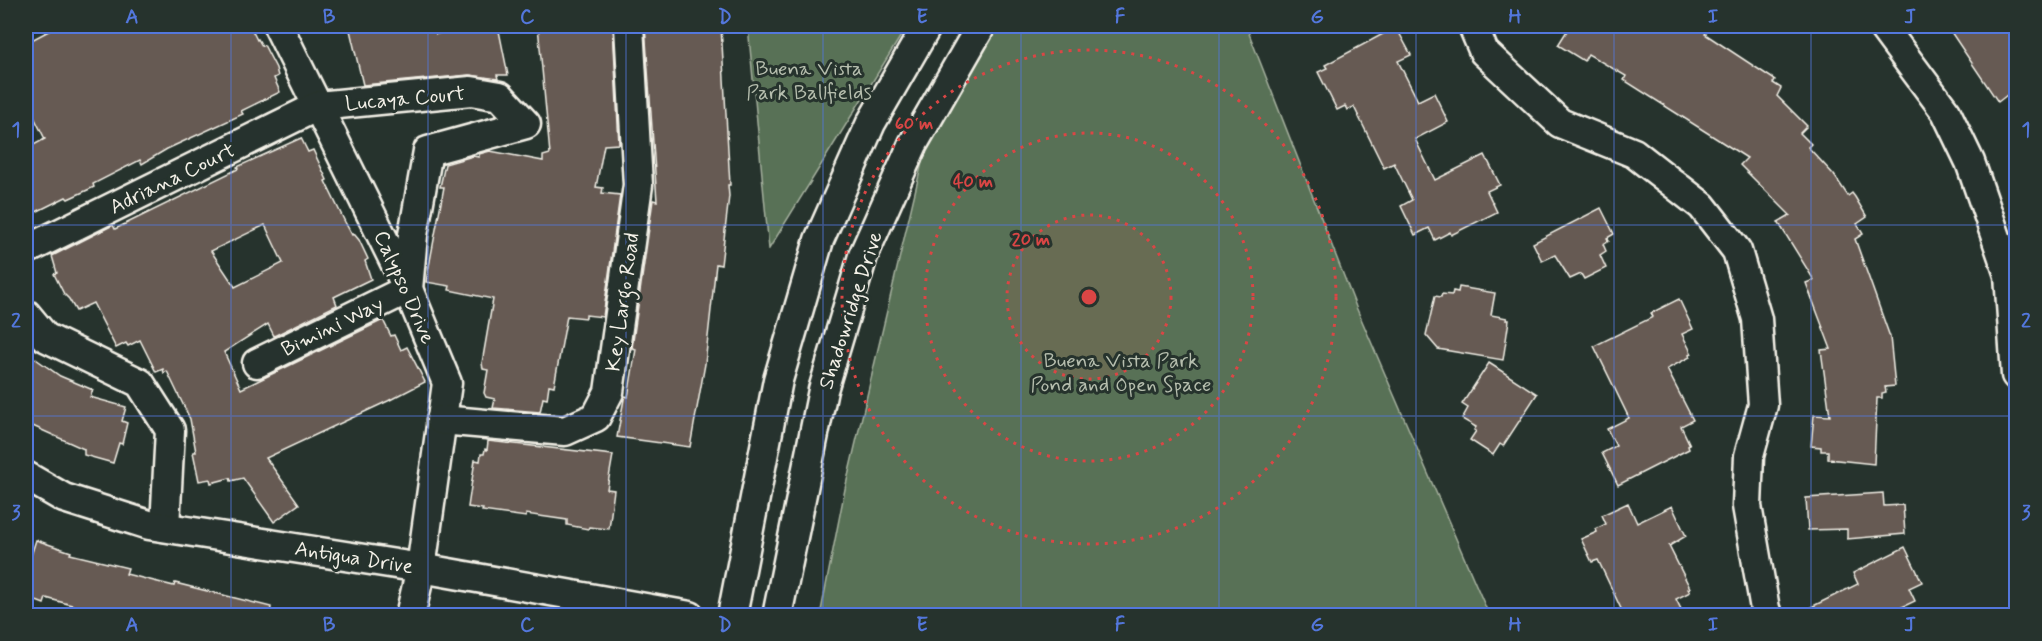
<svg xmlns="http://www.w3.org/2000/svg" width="2042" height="641" font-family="Mynerve,sans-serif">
  <rect width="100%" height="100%" fill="#26332d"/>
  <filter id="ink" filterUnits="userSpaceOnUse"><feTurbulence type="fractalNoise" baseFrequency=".0167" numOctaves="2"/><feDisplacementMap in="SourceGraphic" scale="12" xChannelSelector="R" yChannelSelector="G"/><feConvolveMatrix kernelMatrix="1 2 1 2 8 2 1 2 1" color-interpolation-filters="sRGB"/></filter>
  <g filter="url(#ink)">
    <g fill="#587156" stroke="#a6b19f" stroke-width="1.5">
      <path d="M748 26H907L769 249Z"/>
      <path d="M978 26H1246L1356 307 1489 615 820 616 845 489 944 69Z"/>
    </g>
    <g fill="#665a53" stroke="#f4f1e8" stroke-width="1.5" fill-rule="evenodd">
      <path d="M58 26H250L257 40 258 39 262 46 264 45 276 68 278 76 274 78 280 92 241 111 243 114 167 149 142 164 140 160 93 184 94 187 68 199 66 197 26 217V149L45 139 26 101V43Z"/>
      <path d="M349 26H436V34L475 26H498L508 75H497L498 79 469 75 363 85Z"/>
      <path d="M538 26H613L619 144 604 145 596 187 603 188 602 193 620 195 603 317 586 315V318L567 316 554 386 549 385 547 399 543 398 540 412 493 408 495 399 486 397 484 393 488 370 483 369 482 363 493 299 449 290 450 286 426 282 444 187H440L445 164 473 156 479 157V154L490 151 543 161V156L550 154Z"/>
      <path d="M645 26H721L730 185H728L729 196 721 265 716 264 705 364 690 447 617 437 624 399 625 396 628 397 636 349 632 348 653 200 657 201Z"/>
      <path d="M1570 26H1711L1705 34 1775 80 1773 83 1781 88 1777 96 1807 126 1800 133 1811 144 1808 147 1834 175 1848 196 1852 193 1855 197 1867 217 1857 224 1863 234 1855 239 1890 337 1895 386 1885 387 1886 392 1882 393V398H1877L1874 464 1828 459V451H1821V447L1811 446 1814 415 1830 416 1821 350 1831 349 1806 283 1814 280 1778 222 1790 215 1740 165 1747 158 1624 80 1626 76 1588 54 1584 61 1558 45Z"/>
      <path d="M1947 26H2016V88L1998 102Z"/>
      <path d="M1396 27 1411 55 1398 61 1418 101 1434 93 1448 122 1415 139 1435 180 1485 155 1500 185 1487 191 1497 212 1451 235 1450 232 1435 240 1429 228 1415 235 1401 206 1412 200 1394 163 1384 168 1354 107 1347 110 1345 106 1337 110 1318 72 1327 68 1325 65Z"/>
      <path d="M301 138 308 152 313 150 327 180 325 181 345 222 352 235 354 234 359 240 368 259 365 261 371 279 334 297 337 305 274 336 268 324 224 352 241 389 383 320 391 336 394 335 401 350 407 347 425 382 388 401 266 458 299 504 274 522 243 478 231 481 230 478 211 483 210 479 199 481 193 452H196L190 419 167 371 164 373 163 369 156 372 140 340 128 346 126 343 116 348 93 303 76 311 69 299 64 294 54 274 57 273 52 256 113 225 115 229 238 169 237 167ZM265 225 283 263 235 287 211 251Z"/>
      <path d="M1601 208 1614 234 1607 238 1609 241 1603 244 1606 251 1600 255 1606 268 1584 279 1581 274 1570 279 1555 255 1542 261 1533 243Z"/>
      <path d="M1459 287 1495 293 1491 315 1507 318 1506 320H1509L1503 360 1438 349 1426 335 1435 296 1441 297 1442 294 1452 295 1453 291 1458 292Z"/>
      <path d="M1679 299 1693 329 1682 334 1692 354 1689 355 1690 357 1667 369 1693 420 1681 426 1690 445 1688 446 1689 449 1618 485 1602 453 1616 446 1607 429 1629 418 1594 346 1653 317 1651 313Z"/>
      <path d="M26 352 60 376 93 390 90 397 126 407 122 421 127 423 122 444 119 443 113 463 84 455V449L26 423Z"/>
      <path d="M1489 363 1537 394 1503 446 1500 444 1493 455 1470 440 1476 431 1474 430 1476 427 1462 419 1468 408 1462 404Z"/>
      <path d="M488 441 613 455 607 489 614 490 609 529 589 527 588 529 567 525V520L526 514V517L482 511 483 509 468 507 475 460 480 461 481 454H484L485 449 487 450Z"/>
      <path d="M1883 493 1884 506 1903 505 1905 534 1847 539V529L1808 530 1806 498Z"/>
      <path d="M1628 503 1637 523 1672 506 1686 536 1669 546 1690 588 1688 589 1690 592 1676 599 1684 615H1624L1598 560 1592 562 1581 539 1597 532 1596 529 1606 524 1602 515Z"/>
      <path d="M36 540 71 552 70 554 128 568 126 574 174 586 175 583 271 607 270 615H93L94 611 46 598 44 604 26 597V571Z"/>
      <path d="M1905 547 1922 582 1909 588 1915 601 1902 607 1907 615H1795L1858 584 1853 573Z"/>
    </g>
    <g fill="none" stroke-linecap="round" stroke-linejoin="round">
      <defs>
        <g id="minor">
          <path d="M278 26 408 289 447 383 421 568 410 616"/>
          <path d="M1473 26 1484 52 1560 123 1634 153 1702 206 1737 251 1757 319 1763 405 1749 456 1747 506 1765 609 1768 616"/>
          <path d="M1882 26 1946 112 1970 162 2009 275 2016 375"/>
          <path d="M26 250 318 106 471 91 500 96 526 124 428 151 413 235 408 289 257 363"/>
          <path d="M26 314 45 337 140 383 170 430 165 527"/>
          <path d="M441 420 565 431 596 417 609 392 638 185 629 26"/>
          <path d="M26 476 64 498 149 525 421 568 690 616"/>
          <path d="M732 616 778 380 819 240 871 123 927 26"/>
          <path d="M777 616 823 390 863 256 913 144 981 26"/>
        </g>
      </defs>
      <use href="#minor" stroke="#f4f1e8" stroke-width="33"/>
      <use href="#minor" stroke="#26332d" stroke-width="28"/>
    </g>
  </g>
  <path fill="none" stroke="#5377dc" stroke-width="1.5" stroke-opacity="0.55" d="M231 26V616M428 26V616M626 26V616M823 26V616M1021 26V616M1219 26V616M1416 26V616M1614 26V616M1811 26V616M26 225H2016M26 416H2016"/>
  <circle cx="1089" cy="297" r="82" fill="#da4645" fill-opacity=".12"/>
  <g fill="none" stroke="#da4645" stroke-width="3" stroke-dasharray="3 6">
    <circle cx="1089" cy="297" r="82"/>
    <circle cx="1089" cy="297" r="164"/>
    <circle cx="1089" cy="297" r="247"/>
  </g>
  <g text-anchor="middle" stroke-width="6" stroke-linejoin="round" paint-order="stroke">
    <g font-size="21" fill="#b6beae" stroke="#26332d">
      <text x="809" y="75">Buena Vista<tspan x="809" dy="24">Park Ballfields</tspan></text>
      <text x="1121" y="367">Buena Vista Park<tspan x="1121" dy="24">Pond and Open Space</tspan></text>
    </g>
    <g font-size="21" fill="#f4f1e8" stroke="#26332d">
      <text transform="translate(405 98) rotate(-5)" y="7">Lucaya Court</text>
      <text transform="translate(172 178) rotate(-26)" y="7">Adriana Court</text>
      <text transform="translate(405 287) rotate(66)" y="7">Calypso Drive</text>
      <text transform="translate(622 302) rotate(-82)" y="7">Key Largo Road</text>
      <text transform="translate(850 310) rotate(-72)" y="7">Shadowridge Drive</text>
      <text transform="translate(332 326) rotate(-26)" y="7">Bimini Way</text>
      <text transform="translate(354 557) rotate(9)" y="7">Antigua Drive</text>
    </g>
  </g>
  <circle cx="1089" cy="297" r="9" fill="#da4645" stroke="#26332d" stroke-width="3"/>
  <g font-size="18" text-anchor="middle" font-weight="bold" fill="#da4645" stroke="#26332d" stroke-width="6" stroke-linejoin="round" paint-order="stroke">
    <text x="914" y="129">60 m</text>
    <text x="973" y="187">40 m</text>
    <text x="1031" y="245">20 m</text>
  </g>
  <rect width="2042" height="641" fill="none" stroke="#26332d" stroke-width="66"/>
  <rect x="33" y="33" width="1976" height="575" fill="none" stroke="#5377dc" stroke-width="2"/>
  <g font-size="20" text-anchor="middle" font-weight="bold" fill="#5377dc">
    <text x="132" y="23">A</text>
    <text x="329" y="23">B</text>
    <text x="527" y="23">C</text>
    <text x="725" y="23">D</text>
    <text x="922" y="23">E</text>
    <text x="1120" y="23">F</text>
    <text x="1317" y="23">G</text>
    <text x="1515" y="23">H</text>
    <text x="1713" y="23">I</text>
    <text x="1910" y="23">J</text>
    <text x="16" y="136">1</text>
    <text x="2026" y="136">1</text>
    <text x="16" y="327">2</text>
    <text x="2026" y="327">2</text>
    <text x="16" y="519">3</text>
    <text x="2026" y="519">3</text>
    <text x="132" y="631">A</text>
    <text x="329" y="631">B</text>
    <text x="527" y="631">C</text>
    <text x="725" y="631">D</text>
    <text x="922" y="631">E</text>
    <text x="1120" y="631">F</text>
    <text x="1317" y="631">G</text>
    <text x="1515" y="631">H</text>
    <text x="1713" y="631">I</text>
    <text x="1910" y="631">J</text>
  </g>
</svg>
